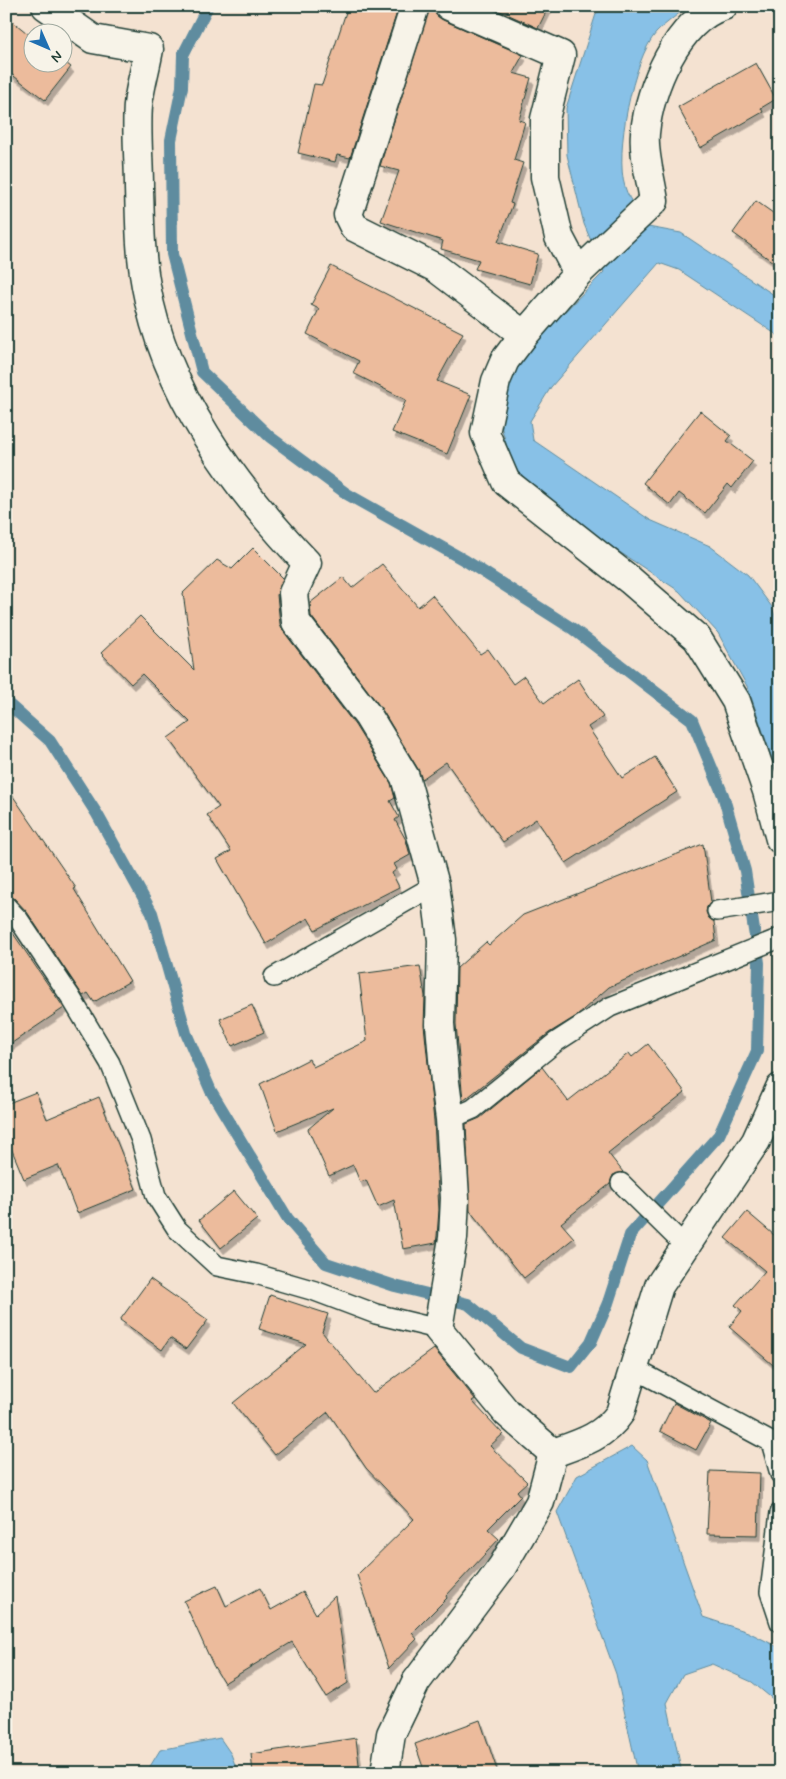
<svg xmlns="http://www.w3.org/2000/svg" width="786" height="1779" font-family="Mynerve,sans-serif">
  <defs>
    <filter id="shadow"><feDropShadow dx="3" dy="5.5" stdDeviation="0" flood-color="#0004"/></filter>
  </defs>
  <rect width="100%" height="100%" fill="#f4e2d1"/>
  <filter id="ink" filterUnits="userSpaceOnUse"><feTurbulence type="fractalNoise" baseFrequency=".02" numOctaves="2"/><feDisplacementMap in="SourceGraphic" scale="10" xChannelSelector="R" yChannelSelector="G"/><feConvolveMatrix kernelMatrix="1 2 1 2 8 2 1 2 1" color-interpolation-filters="sRGB"/></filter>
  <g filter="url(#ink)">
    <g fill="#88c1e7" stroke="#5e8c9f">
      <path d="M604 6H688C678 15 665 23 656 33 633 59 614 154 625 187 629 201 641 215 648 227L681 233 780 299V337L679 270 659 263 551 387 530 421 533 440 650 520 710 546 748 575 772 607 780 630V781L748 688 718 633 679 591 618 551 523 481 510 457 501 426 503 394 512 365 604 272 584 224 567 155 566 108 596 14Z"/>
      <path d="M632 1446 647 1460 703 1617 748 1632 780 1648V1705L752 1682 712 1664 683 1674 667 1703 682 1773H638L616 1674 557 1512 577 1476Z"/>
      <path d="M220 1738 231 1754 238 1773H146L160 1750Z"/>
    </g>
    <g fill="none" stroke-linecap="round" stroke-linejoin="round">
      <path stroke="#5e8c9f" stroke-width="12" d="M6 702 50 741 97 814 152 913 186 1033 211 1091 288 1219 326 1263 395 1286 468 1304 521 1348 571 1367 591 1342 608 1303 630 1235 719 1135 757 1051 759 963 745 871 723 795 692 720 573 629 466 561 347 494 270 437 202 372 172 254 171 140 182 87 183 55 208 6"/>
    </g>
    <g fill="#ecbb9c" stroke="#1f3d34" filter="url(#shadow)">
      <path d="M348 6H399L350 158 337 155 335 162 298 153 314 84 322 85Z"/>
      <path d="M430 6H434L436 15 443 20 523 55 513 73 531 78 519 120 525 122 514 160 523 163 510 203 513 204 498 242 538 254 530 284 475 269 479 260 441 249 443 241 381 221 399 171 380 166Z"/>
      <path d="M489 6H549L538 28Z"/>
      <path d="M6 16 32 37V62H62V60L71 67 45 100 6 70Z"/>
      <path d="M756 63 776 99 761 108 763 112 700 148 678 107Z"/>
      <path d="M756 201 780 218V267L733 233Z"/>
      <path d="M331 266 463 333 437 381 471 395 447 454 392 432 406 400 353 373 359 361 307 334 319 309 311 305Z"/>
      <path d="M700 411 731 436 727 441 753 461 732 488 728 484 705 513 679 493 670 505 643 483Z"/>
      <path d="M253 548 283 578 277 595 280 624 284 632 355 725 391 783 395 798 390 801 399 817 395 820 406 840 410 855 394 864 397 869 392 873 399 887 315 930 308 918 266 944 217 859 231 851 207 815 219 807 168 738 190 722 142 674 131 684 101 653 140 616 194 670 183 593 217 560 232 569Z"/>
      <path d="M382 564 418 607 432 595 480 654 488 649 513 684 524 676 544 703 578 679 603 717 588 727 622 778 655 757 677 792 566 863 536 819 503 842 446 762 422 779 418 769 381 708 311 616 310 603 343 577 352 588Z"/>
      <path d="M6 786 76 888 74 889 130 981 94 1002 88 993 83 996 27 912 14 898 6 895Z"/>
      <path d="M703 844 711 902 707 907 706 912 709 918 714 922 716 940 609 987 575 1017 549 1033 463 1101 456 1024 457 968 486 942 489 945 523 915Z"/>
      <path d="M6 923 64 1008 6 1047Z"/>
      <path d="M420 966 425 996 424 1025 434 1121 439 1210 437 1236 436 1243 403 1249 394 1200 378 1207 366 1180 360 1182 353 1165 329 1176 308 1129 333 1108 277 1131 260 1084 309 1059 313 1067 367 1041 359 974Z"/>
      <path d="M252 1005 264 1032 232 1046 220 1019Z"/>
      <path d="M648 1044 685 1092 608 1153 623 1172 613 1175 610 1184 561 1223 574 1238 524 1278 470 1211 466 1124 480 1118 542 1067 568 1101 629 1053 632 1057Z"/>
      <path d="M36 1092 47 1119 99 1097 136 1189 77 1213 58 1165 24 1179 6 1136V1104Z"/>
      <path d="M234 1191 257 1219 221 1248 199 1220Z"/>
      <path d="M747 1212 780 1240V1371L729 1327 742 1311 735 1305 765 1271 725 1238Z"/>
      <path d="M150 1279 208 1320 186 1349 170 1338 162 1350 120 1320Z"/>
      <path d="M270 1295 328 1314 322 1332 373 1393 434 1349 475 1399 472 1401 503 1434 490 1446 527 1482 517 1491 521 1496 488 1529 499 1539 446 1596 447 1598 412 1633 417 1639 389 1668 357 1575 414 1519 366 1468 328 1412 275 1455 233 1403 306 1344 259 1329Z"/>
      <path d="M674 1403 711 1423 696 1450 660 1431Z"/>
      <path d="M710 1471 760 1473 758 1535 707 1534Z"/>
      <path d="M217 1586 226 1606 260 1588 271 1610 303 1592 316 1614 335 1596 348 1683 326 1697 292 1642 224 1683 213 1665 184 1601Z"/>
      <path d="M480 1720 498 1773H425L415 1744Z"/>
      <path d="M356 1738 360 1773H253L251 1754Z"/>
    </g>
    <g fill="none" stroke-linecap="round" stroke-linejoin="round">
      <defs>
        <g id="lane">
          <path d="M6 906 19 920 70 996 110 1063 141 1140 156 1196 177 1229 217 1266 256 1274 315 1291 376 1314 438 1329"/>
          <path d="M717 911 780 901"/>
          <path d="M274 977 435 885"/>
          <path d="M450 1119 473 1109 556 1042 610 1007 780 938"/>
          <path d="M621 1183 685 1246"/>
          <path d="M633 1368 771 1442 780 1474"/>
          <path d="M780 1513 770 1592 780 1622"/>
        </g>
        <g id="street">
          <path d="M46 6 93 39 149 49C146 67 140 86 138 105 136 132 139 160 139 188 140 221 140 253 146 286 165 393 233 485 307 563L293 593 296 622 368 716 405 777 435 885 442 940 440 1024 445 1082 450 1119 455 1198 453 1238 438 1329 507 1413 553 1453"/>
          <path d="M415 6 348 215 354 227 436 268 524 335"/>
          <path d="M449 6 561 55 545 119V177L559 237 578 273"/>
          <path d="M723 6C678 20 649 88 645 133 643 154 651 179 654 201L578 273 524 335 505 360 496 381 485 433 506 482 630 580 697 638 736 701 767 791 780 839"/>
          <path d="M553 1453C579 1444 604 1437 620 1413L659 1286 756 1141 780 1088"/>
          <path d="M385 1773 391 1734 416 1682 502 1567 540 1502 553 1453"/>
        </g>
      </defs>
      <use href="#lane" stroke="#1f3d34" stroke-width="22"/>
      <use href="#street" stroke="#1f3d34" stroke-width="31"/>
      <use href="#lane" stroke="#f7f3e8" stroke-width="19"/>
      <use href="#street" stroke="#f7f3e8" stroke-width="28"/>
    </g>
  </g>
  <rect width="786" height="1779" fill="none" stroke="#f7f3e8" stroke-width="25"/>
  <rect x="12" y="12" width="761" height="1754" fill="none" stroke="#1f3d34" stroke-width="2" filter="url(#ink)"/>
  <g transform="translate(48 48) rotate(135)"><circle r="24" fill="#f7f3e8" stroke="#a1aaa0"/>
  <path d="M0-4L9 19L0 12L-9 19Z" fill="#1f6fb2"/>
  <text y="-8" font-size="14" font-weight="bold" text-anchor="middle" fill="#1f3d34">N</text>
  </g>
</svg>
